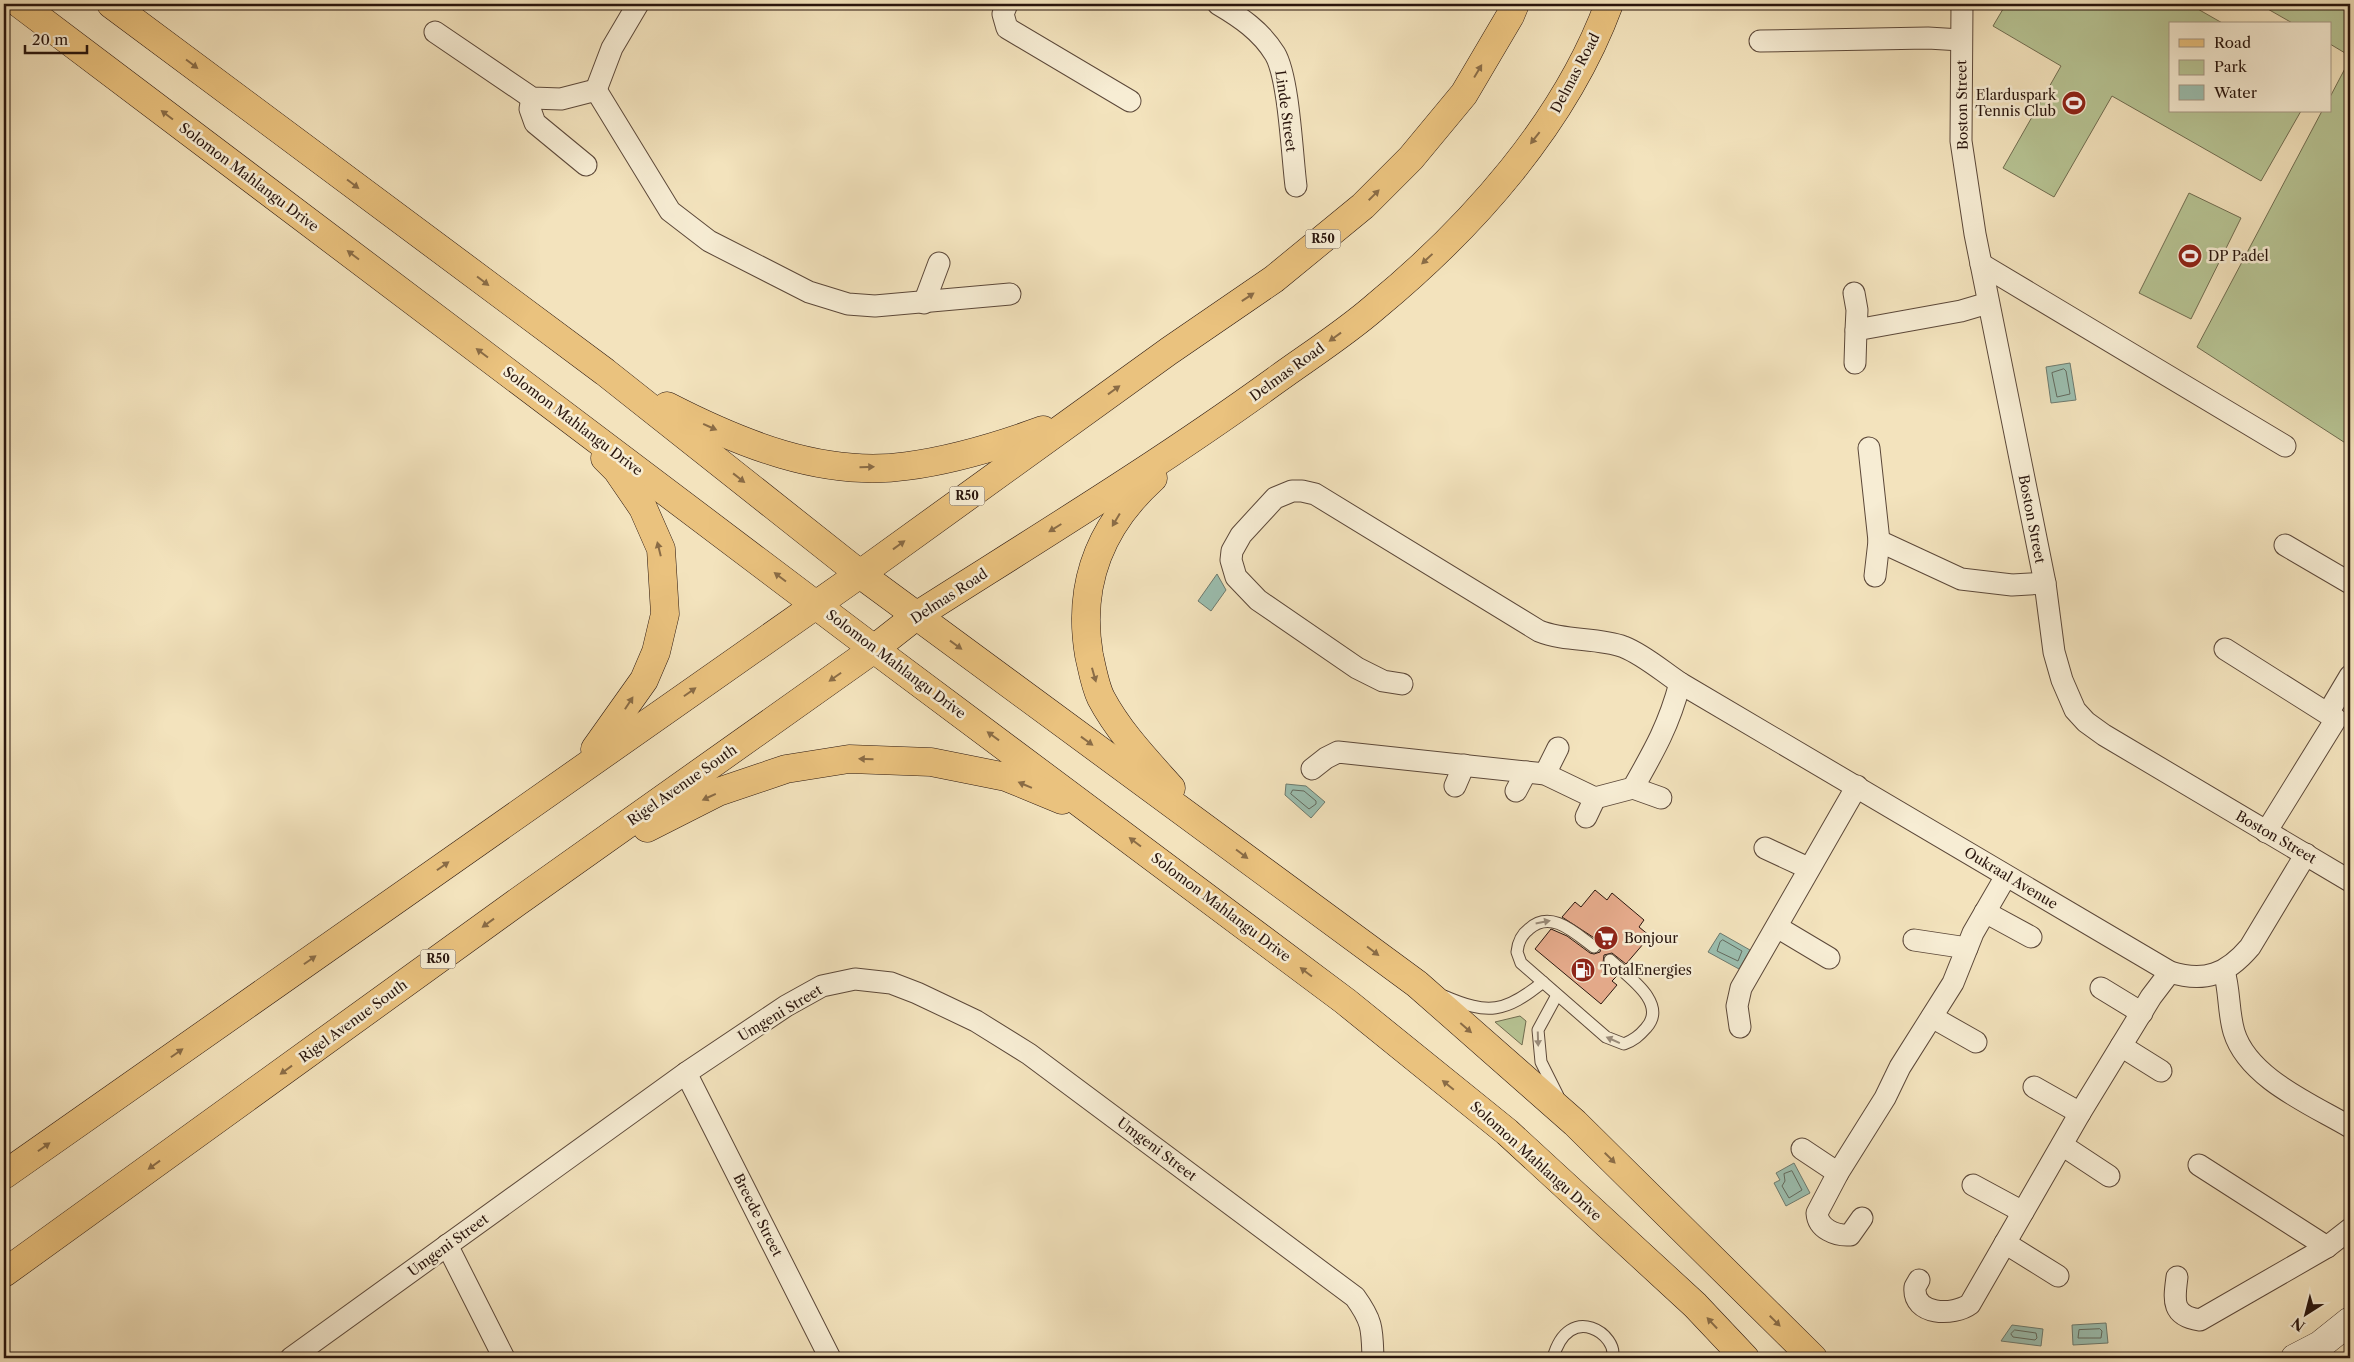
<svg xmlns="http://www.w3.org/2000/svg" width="2354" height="1362" font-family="'Libre Caslon Text',serif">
  <rect width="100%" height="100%" fill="#f3e3bd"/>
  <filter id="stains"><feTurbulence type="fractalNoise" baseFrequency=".004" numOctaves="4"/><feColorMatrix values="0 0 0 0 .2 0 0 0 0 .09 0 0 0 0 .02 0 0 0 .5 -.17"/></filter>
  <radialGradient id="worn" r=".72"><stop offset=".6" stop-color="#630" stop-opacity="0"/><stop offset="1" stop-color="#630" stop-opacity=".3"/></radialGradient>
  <g fill="#b7c494" stroke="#706c50">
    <path d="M2006 4H2189L2224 24H2170V111H2301L2261 181 2112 96 2054 197 2003 168 2061 66 1993 26Z"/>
    <path d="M2259 4H2350V56L2330 44V24H2294Z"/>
    <path d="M2350 59V446L2197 347 2322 111H2330V97Z"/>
    <path d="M2189 193 2241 218 2191 319 2139 293Z"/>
    <path d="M1520 1016 1526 1021 1522 1045 1495 1022Z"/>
  </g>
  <g fill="#9bbeaf" stroke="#6d7a6e">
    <path d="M2070 363 2076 400 2051 403 2046 367Z"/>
    <path d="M1217 574 1226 590 1211 611 1198 601Z"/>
    <path d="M1286 784 1306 786 1325 802 1311 818 1285 795Z"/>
    <path d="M1720 933 1750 950 1739 969 1708 952Z"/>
    <path d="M1794 1163 1810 1193 1786 1206 1774 1183 1780 1180 1776 1173Z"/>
    <path d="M2106 1323 2108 1343 2073 1345 2072 1325Z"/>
    <path d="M2012 1325 2043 1329 2041 1346 2001 1341Z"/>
  </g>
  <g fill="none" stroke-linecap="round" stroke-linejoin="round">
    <g stroke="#626a5e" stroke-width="1">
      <path d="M2064 369 2066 371 2070 394 2057 397 2052 373Z"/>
      <path d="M1293 790 1304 791 1316 801V804L1309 809 1291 794Z"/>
      <path d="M1723 940 1742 951 1738 961 1717 951 1720 942Z"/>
      <path d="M1792 1171 1802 1190 1789 1198 1782 1186 1785 1181 1784 1174Z"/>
      <path d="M2100 1329 2102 1331 2101 1338H2078L2079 1330Z"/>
      <path d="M2015 1330 2036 1333 2037 1338 2035 1340 2013 1337 2011 1334Z"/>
    </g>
  </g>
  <path fill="#e7ac8d" stroke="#29150d" d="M1595 890 1607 900 1612 893 1644 920 1639 927 1650 936 1626 964 1612 953 1604 955 1603 963 1617 976 1612 981 1617 985 1601 1004 1535 949 1551 929 1567 936 1590 953 1594 954 1600 952 1601 947 1599 941 1562 917 1575 902 1581 907Z"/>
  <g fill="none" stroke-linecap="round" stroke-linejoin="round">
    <defs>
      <g id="lane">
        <path d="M1594 947C1575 933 1551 909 1529 929 1521 935 1518 942 1517 952L1521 963 1606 1037 1624 1044C1634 1040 1639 1036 1646 1028 1669 1003 1627 976 1610 960"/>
        <path d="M1557 995 1538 1030 1541 1062 1558 1096"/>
        <path d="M1444 996C1488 1015 1505 1013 1543 982"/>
        <path d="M1553 1358C1569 1300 1620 1336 1612 1358"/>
      </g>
      <g id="street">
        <path d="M1007 4 1003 14 1007 28 1130 101"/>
        <path d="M1218 4C1240 17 1261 31 1275 54 1289 78 1292 155 1296 186"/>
        <path d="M1962 4 1961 141 1975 234 2045 583 2054 652 2062 680 2075 710 2086 722 2104 735 2350 881"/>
        <path d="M435 32 532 98 561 99 596 90"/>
        <path d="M1760 41 1928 38 1961 40"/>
        <path d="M596 90 670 211 709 241 809 292 848 304 875 306 1010 294"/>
        <path d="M596 90 612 48 638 4"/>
        <path d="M532 98 530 109 535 123 586 165"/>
        <path d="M1981 264 2285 446"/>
        <path d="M1854 293 1857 310 1856 330"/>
        <path d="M924 303 939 263"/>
        <path d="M1855 363 1856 330 1961 311 1988 303"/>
        <path d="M1869 448 1879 541 1875 576"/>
        <path d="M1879 541 1961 579 2012 585 2045 583"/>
        <path d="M2285 545 2350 583"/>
        <path d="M2225 649 2336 719 2266 832"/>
        <path d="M1402 684 1383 681 1357 668 1258 600 1236 577 1231 560 1232 551 1241 535 1275 498 1292 491H1302L1315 494 1539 631C1566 642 1597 637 1624 647 1644 655 1662 671 1680 683L2170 972C2205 983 2227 974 2250 947L2306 854"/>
        <path d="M2328 713 2350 676"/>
        <path d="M1312 769 1326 758 1338 752 1545 774 1595 798 1633 788C1654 751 1669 725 1680 683"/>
        <path d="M1545 774 1558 748"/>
        <path d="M1455 786 1464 765"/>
        <path d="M1633 788 1661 798"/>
        <path d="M1516 791 1526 772"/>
        <path d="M1586 817 1595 798"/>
        <path d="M1765 848 1808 868"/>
        <path d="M1985 912 2031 937"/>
        <path d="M1777 927 1829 958"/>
        <path d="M1914 940 1967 948"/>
        <path d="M2224 971C2230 991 2228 1012 2234 1032 2248 1078 2311 1104 2350 1127"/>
        <path d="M2101 988 2142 1013"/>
        <path d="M1932 1017 1976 1042"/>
        <path d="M1740 1027 1737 1006 1741 988 1857 786"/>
        <path d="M2121 1046 2161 1071"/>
        <path d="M686 1073 830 1358"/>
        <path d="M2034 1087 2080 1113"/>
        <path d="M2062 1145 2109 1176"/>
        <path d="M1802 1149 1838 1173"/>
        <path d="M2199 1165 2327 1247"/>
        <path d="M1973 1185 2023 1212"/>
        <path d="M1862 1218 1850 1235C1836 1236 1818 1229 1817 1213L1838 1173 1885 1098 1900 1067 1953 983 1973 933 2006 876"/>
        <path d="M2005 1243 2058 1276"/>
        <path d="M447 1245 504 1358"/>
        <path d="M2177 1277C2174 1300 2171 1316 2200 1320L2327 1247 2350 1229"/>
        <path d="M1919 1280 1915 1287C1912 1316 1954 1316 1970 1304L2080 1113 2151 997 2170 972"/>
        <path d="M291 1358 686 1073 786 1006 822 986 855 979 891 983 917 993 976 1021 1029 1054 1355 1297C1373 1322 1372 1329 1373 1358"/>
      </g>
      <path id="secondary" d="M2295 1358 2320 1345 2350 1321"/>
      <g id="primary">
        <path d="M20 4 874 649 1345 1001 1507 1132 1695 1305 1745 1358"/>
        <path d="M111 4 605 372 860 574 1417 984 1575 1123 1813 1358"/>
        <path d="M667 406C739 443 823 478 907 466 953 460 999 446 1043 430"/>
        <path d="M1153 478C1100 526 1077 584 1089 655 1092 668 1095 686 1101 698 1119 732 1146 760 1171 788"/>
        <path d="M595 749 644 680 656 652 665 614 661 549 643 508 617 470 605 458"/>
        <path d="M647 828 718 792 786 769 849 759 931 762 1006 777 1062 800"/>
        <path d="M4 1175 860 574 1169 351 1274 279 1363 206 1411 158 1464 94 1510 16 1515 4"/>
        <path d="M4 1273 516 903 874 649 916 616C1037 539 1160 464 1276 380 1309 356 1344 334 1375 307 1472 227 1565 123 1609 4"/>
      </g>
    </defs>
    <use href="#lane" stroke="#5c4839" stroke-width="13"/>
    <use href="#street" stroke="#5c4839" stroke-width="23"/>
    <use href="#secondary" stroke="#29150d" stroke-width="29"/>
    <use href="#primary" stroke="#29150d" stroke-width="29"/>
    <use href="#lane" stroke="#f7edd4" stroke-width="11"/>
    <use href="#street" stroke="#f7edd4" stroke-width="21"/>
    <use href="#secondary" stroke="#f7edd4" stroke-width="28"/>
    <use href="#primary" stroke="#eac27e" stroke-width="28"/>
  </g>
  <defs><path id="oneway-solid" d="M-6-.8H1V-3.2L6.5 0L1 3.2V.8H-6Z" transform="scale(1.25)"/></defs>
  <g fill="#8a6c46">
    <use href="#oneway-solid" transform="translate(192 64) rotate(37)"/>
    <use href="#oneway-solid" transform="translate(1478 71) rotate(-59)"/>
    <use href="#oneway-solid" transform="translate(167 115) rotate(-143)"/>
    <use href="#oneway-solid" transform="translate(1535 138) rotate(128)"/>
    <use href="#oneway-solid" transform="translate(353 184) rotate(37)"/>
    <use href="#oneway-solid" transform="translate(1374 195) rotate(-45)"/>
    <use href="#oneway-solid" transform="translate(353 255) rotate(-143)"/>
    <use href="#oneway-solid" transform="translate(1427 259) rotate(137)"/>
    <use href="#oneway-solid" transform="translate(483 281) rotate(37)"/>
    <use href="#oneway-solid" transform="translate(1248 297) rotate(-34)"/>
    <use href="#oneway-solid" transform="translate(1335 337) rotate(144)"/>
    <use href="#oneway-solid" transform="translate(482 353) rotate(-143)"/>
    <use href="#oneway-solid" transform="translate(1114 390) rotate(-36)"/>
    <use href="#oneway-solid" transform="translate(710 427) rotate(24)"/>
    <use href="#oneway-solid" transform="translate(867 467) rotate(-1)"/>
    <use href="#oneway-solid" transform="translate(739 478) rotate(38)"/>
    <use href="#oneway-solid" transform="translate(1116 520) rotate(121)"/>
    <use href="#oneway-solid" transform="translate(1055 528) rotate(148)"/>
    <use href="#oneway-solid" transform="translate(899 545) rotate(-36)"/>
    <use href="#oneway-solid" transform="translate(659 549) rotate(-104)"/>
    <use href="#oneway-solid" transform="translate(780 577) rotate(-143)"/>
    <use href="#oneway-solid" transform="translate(956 645) rotate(36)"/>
    <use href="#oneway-solid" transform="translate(1094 675) rotate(74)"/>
    <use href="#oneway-solid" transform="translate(835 677) rotate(145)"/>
    <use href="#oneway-solid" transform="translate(690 692) rotate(-35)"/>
    <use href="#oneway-solid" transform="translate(629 703) rotate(-57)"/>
    <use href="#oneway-solid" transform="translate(993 736) rotate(-144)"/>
    <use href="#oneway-solid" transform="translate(1087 741) rotate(36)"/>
    <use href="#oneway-solid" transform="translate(866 759) rotate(-178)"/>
    <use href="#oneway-solid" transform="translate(1025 785) rotate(-157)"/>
    <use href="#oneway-solid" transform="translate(709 797) rotate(155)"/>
    <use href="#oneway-solid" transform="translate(1135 842) rotate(-143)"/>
    <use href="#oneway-solid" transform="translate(1242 854) rotate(37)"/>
    <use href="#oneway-solid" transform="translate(443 866) rotate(-35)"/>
    <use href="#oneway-solid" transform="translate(488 923) rotate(144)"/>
    <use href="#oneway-solid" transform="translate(1373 951) rotate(37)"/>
    <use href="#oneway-solid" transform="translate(310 960) rotate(-35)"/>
    <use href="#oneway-solid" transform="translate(1306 972) rotate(-143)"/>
    <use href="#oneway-solid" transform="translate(1466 1028) rotate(41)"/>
    <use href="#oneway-solid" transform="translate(177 1053) rotate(-35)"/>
    <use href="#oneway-solid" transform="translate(286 1070) rotate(144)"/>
    <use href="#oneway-solid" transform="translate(1448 1085) rotate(-141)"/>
    <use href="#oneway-solid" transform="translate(44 1147) rotate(-35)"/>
    <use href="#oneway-solid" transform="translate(1610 1158) rotate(45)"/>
    <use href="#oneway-solid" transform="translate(154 1165) rotate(144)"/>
    <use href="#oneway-solid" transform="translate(1775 1321) rotate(45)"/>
    <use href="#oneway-solid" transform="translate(1712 1323) rotate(-133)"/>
  </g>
  <g fill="#9a8c7a">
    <use href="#oneway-solid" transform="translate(1543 922) rotate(-11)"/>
    <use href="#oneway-solid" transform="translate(1538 1039) rotate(88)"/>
    <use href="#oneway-solid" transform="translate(1613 1040) rotate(-156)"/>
  </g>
  <defs>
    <symbol id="stadium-disc" viewBox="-11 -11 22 22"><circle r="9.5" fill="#8f2418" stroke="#f7edd4"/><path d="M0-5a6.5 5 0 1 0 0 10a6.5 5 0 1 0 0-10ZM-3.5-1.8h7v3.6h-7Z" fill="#fff"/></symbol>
    <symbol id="supermarket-disc" viewBox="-11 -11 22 22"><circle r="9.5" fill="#8f2418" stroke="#f7edd4"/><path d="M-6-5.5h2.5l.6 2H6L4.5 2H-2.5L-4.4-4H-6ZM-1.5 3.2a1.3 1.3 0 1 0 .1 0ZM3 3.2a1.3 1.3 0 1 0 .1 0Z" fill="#fff"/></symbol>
    <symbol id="fuel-disc" viewBox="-11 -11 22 22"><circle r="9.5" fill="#8f2418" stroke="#f7edd4"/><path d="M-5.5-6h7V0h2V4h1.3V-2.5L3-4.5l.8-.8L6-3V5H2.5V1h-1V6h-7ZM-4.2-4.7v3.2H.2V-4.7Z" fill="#fff"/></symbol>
  </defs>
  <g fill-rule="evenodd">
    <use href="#stadium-disc" x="2060" y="89" width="28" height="28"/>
    <use href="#stadium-disc" x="2176" y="242" width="28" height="28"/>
    <use href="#supermarket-disc" x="1592" y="924" width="28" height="28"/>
    <use href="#fuel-disc" x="1569" y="956" width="28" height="28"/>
  </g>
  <g text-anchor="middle" stroke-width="5" stroke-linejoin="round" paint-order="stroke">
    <g fill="#f7edd4" stroke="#675649" stroke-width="1">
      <rect x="1305.5" y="229.5" width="35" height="19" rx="4"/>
      <rect x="949.5" y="486.5" width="35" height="19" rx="4"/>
      <rect x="420.5" y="949.5" width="35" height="19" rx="4"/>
    </g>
    <g font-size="12" font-weight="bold" fill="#29150d">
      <text x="1323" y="243">R50</text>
      <text x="967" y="500">R50</text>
      <text x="438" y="963">R50</text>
    </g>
    <g font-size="14" fill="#29150d" stroke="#f7edd4">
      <text transform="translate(1575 73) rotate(-62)" y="5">Delmas Road</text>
      <text transform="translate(1962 105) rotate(-91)" y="5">Boston Street</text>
      <text transform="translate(1286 111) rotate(82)" y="5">Linde Street</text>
      <text transform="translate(249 177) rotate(37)" y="5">Solomon Mahlangu Drive</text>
      <text transform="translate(1287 372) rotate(-36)" y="5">Delmas Road</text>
      <text transform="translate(573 421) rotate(37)" y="5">Solomon Mahlangu Drive</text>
      <text transform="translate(2032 519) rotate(79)" y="5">Boston Street</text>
      <text transform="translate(949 596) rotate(-33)" y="5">Delmas Road</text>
      <text transform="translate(896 664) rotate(37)" y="5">Solomon Mahlangu Drive</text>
      <text transform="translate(682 785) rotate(-35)" y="5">Rigel Avenue South</text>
      <text transform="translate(2276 837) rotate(30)" y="5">Boston Street</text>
      <text transform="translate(2011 878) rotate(31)" y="5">Oukraal Avenue</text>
      <text transform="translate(1221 907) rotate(37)" y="5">Solomon Mahlangu Drive</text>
      <text transform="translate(780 1013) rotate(-31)" y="5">Umgeni Street</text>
      <text transform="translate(353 1021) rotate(-36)" y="5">Rigel Avenue South</text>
      <text transform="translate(1157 1149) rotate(37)" y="5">Umgeni Street</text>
      <text transform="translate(1536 1161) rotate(42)" y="5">Solomon Mahlangu Drive</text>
      <text transform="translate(758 1215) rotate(63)" y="5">Breede Street</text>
      <text transform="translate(448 1245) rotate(-36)" y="5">Umgeni Street</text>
    </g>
    <g font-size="14" fill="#29150d" stroke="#f7edd4" text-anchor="start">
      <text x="2056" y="100" text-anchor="end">Elarduspark<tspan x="2056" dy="16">Tennis Club</tspan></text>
      <text x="2208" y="261">DP Padel</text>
      <text x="1624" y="943">Bonjour</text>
      <text x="1600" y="975">TotalEnergies</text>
    </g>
  </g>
  <rect width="2354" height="1362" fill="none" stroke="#f3e3bd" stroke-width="20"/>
  <rect x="5" y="5" width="2344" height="1352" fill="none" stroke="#29150d" stroke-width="2.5"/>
  <rect x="10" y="10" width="2334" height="1342" fill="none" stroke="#29150d"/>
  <rect x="2169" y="22" width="162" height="90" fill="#f7edd4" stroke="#a59784"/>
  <rect x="2179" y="39" width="25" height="8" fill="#eac27e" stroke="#a59784"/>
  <text x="2214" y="48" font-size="15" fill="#29150d">Road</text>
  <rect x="2179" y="60" width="25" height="15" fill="#b7c494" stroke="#a59784"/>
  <text x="2214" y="72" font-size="15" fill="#29150d">Park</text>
  <rect x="2179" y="85" width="25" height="15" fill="#9bbeaf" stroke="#a59784"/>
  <text x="2214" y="98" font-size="15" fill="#29150d">Water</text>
  <g transform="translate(2306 1314) rotate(216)" stroke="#f7edd4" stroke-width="4" paint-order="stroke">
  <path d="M0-4L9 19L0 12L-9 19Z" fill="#29150d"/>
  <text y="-8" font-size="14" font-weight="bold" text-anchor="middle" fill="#29150d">N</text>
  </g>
  <path d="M25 45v8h62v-8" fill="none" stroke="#29150d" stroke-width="2.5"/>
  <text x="32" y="45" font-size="15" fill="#29150d" stroke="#f7edd4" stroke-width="4" paint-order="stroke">20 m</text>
  <rect width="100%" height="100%" filter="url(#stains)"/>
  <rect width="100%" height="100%" fill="url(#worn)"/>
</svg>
